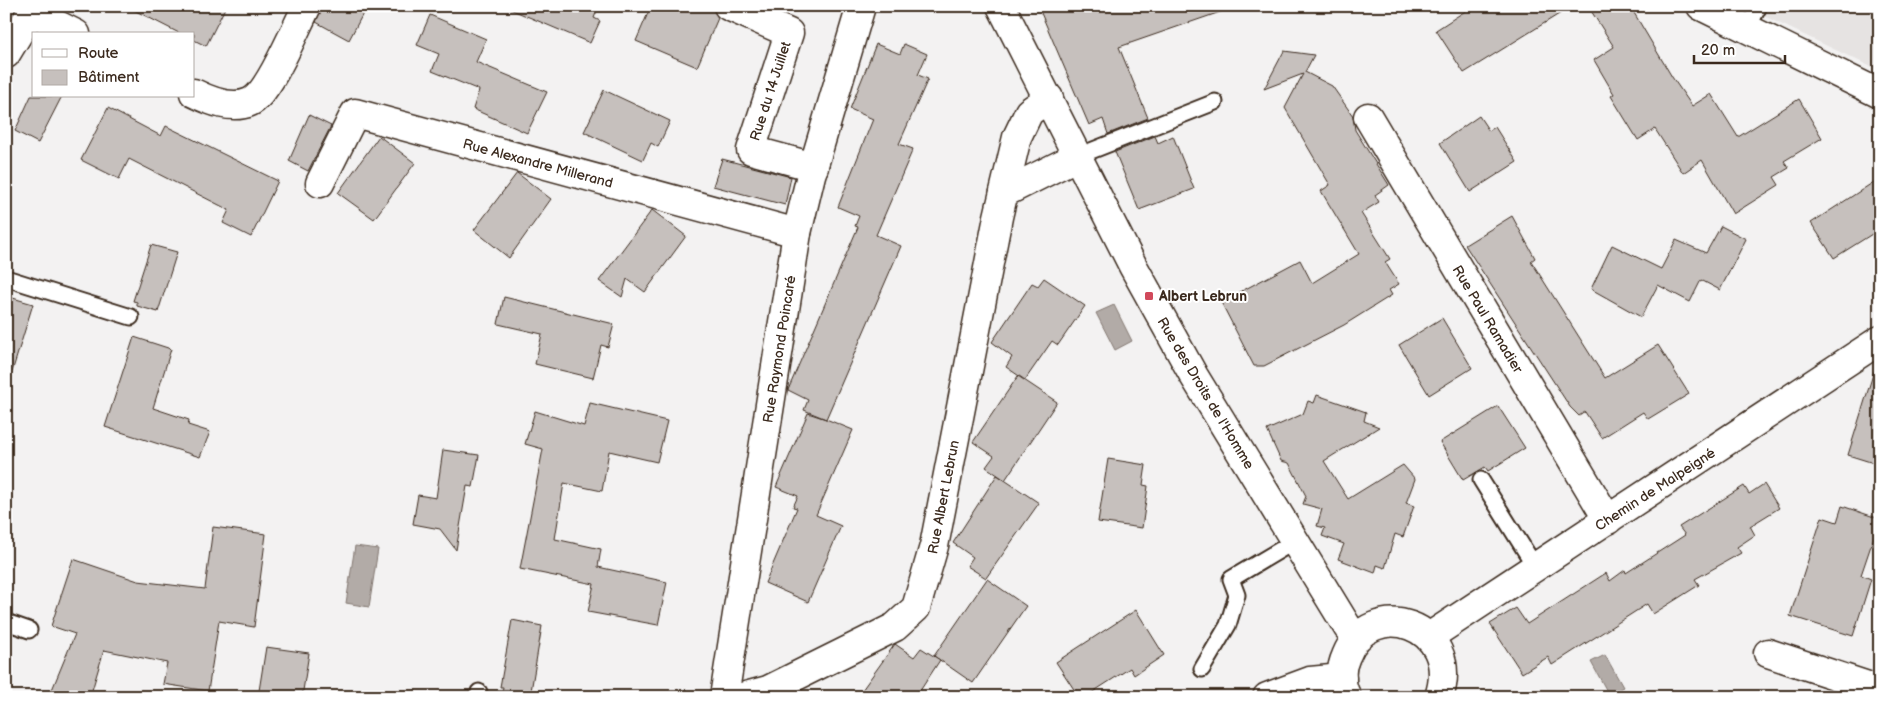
<svg xmlns="http://www.w3.org/2000/svg" width="1886" height="703" font-family="'Balsamiq Sans',sans-serif">
  <rect width="100%" height="100%" fill="#f3f2f2"/>
  <filter id="ink" filterUnits="userSpaceOnUse"><feTurbulence type="fractalNoise" baseFrequency=".02" numOctaves="2"/><feDisplacementMap in="SourceGraphic" scale="10" xChannelSelector="R" yChannelSelector="G"/><feConvolveMatrix kernelMatrix="1 2 1 2 8 2 1 2 1" color-interpolation-filters="sRGB"/></filter>
  <g filter="url(#ink)">
    <path fill="#e6e3e2" d="M1743 6H1880V71Z"/>
    <g fill="#b2aba7" stroke="#827770">
      <path d="M1114 305 1132 341 1115 350 1096 313Z"/>
      <path d="M355 546 378 549 369 607 346 603Z"/>
      <path d="M1605 655 1623 687 1609 695 1591 662Z"/>
    </g>
    <g fill="#c6c0bd" stroke="#3b2a1e">
      <path d="M126 6H226L206 46 194 40V34H181Z"/>
      <path d="M322 6H367L349 40 316 22Z"/>
      <path d="M503 6H599L594 18 600 21 590 43Z"/>
      <path d="M651 6H713L718 18 697 67 636 41Z"/>
      <path d="M1038 6H1225L1226 10 1119 47 1148 118 1108 134 1103 119 1089 125Z"/>
      <path d="M1473 6H1572L1464 73 1436 30Z"/>
      <path d="M1588 6H1630L1672 77 1692 106 1711 94 1738 137 1799 99 1822 138 1784 161 1789 168 1774 177 1779 185 1733 214 1702 160 1683 173 1655 129 1638 140 1611 96 1614 94 1594 60 1614 47Z"/>
      <path d="M430 15 486 39 476 62 547 92 527 133 473 109 479 90 432 71 439 54 417 45Z"/>
      <path d="M876 44 900 54 904 44 927 54 918 75 928 79 899 144 913 149 876 235 901 246 826 419 853 430 816 515 841 526 808 602 765 583 797 508 793 507 798 496 776 487 808 413 826 419 804 410 808 400 788 390 858 227 855 226 859 216 838 207 873 119 850 109Z"/>
      <path d="M1284 51 1314 55 1305 72 1332 86 1353 116 1355 130 1389 185 1375 195 1379 202 1361 213 1390 259 1385 262 1399 284 1389 290 1392 295 1344 325 1264 366H1254L1221 302 1300 260 1312 283 1359 254 1321 191 1330 185 1285 108 1303 74 1264 89Z"/>
      <path d="M604 90 670 121 658 147 651 143 643 160 584 132Z"/>
      <path d="M31 96H62L38 143 15 131Z"/>
      <path d="M108 108 161 136 166 126 278 181 251 237 223 223 229 210 129 159 119 179 81 160Z"/>
      <path d="M309 115 331 126 308 171 289 161Z"/>
      <path d="M1479 116 1489 131 1495 127 1517 162 1470 192 1440 143Z"/>
      <path d="M379 136 415 163 374 219 338 193Z"/>
      <path d="M1155 136 1158 143 1173 136 1194 189 1139 210 1115 152Z"/>
      <path d="M722 159 791 177 785 205 713 186Z"/>
      <path d="M517 173 551 199 509 258 474 230Z"/>
      <path d="M1880 178V229L1834 258 1811 223Z"/>
      <path d="M652 210 686 236 645 292 627 279 622 297 599 281Z"/>
      <path d="M1512 216 1535 258 1531 261 1605 378 1658 345 1689 394 1648 419 1643 412 1602 438 1585 412 1579 416 1570 407 1465 245Z"/>
      <path d="M1721 226 1746 239 1720 290 1701 280 1690 302 1658 285 1641 317 1591 289 1612 245 1661 269 1676 240 1706 253Z"/>
      <path d="M151 245 177 252 158 312 137 306V302L133 301Z"/>
      <path d="M1044 278 1085 306 1058 345 1052 341 1025 380 1006 367 1012 357 992 342 1032 283 1038 286Z"/>
      <path d="M6 296 33 304 12 372 6 371Z"/>
      <path d="M504 297 614 324 608 347 601 345 593 378 535 364 542 334 498 324Z"/>
      <path d="M1442 318 1472 368 1429 395 1399 345Z"/>
      <path d="M134 337 171 349 153 408 189 420 188 425 210 432 200 457 105 427Z"/>
      <path d="M1874 371 1880 372V465L1848 455Z"/>
      <path d="M1018 376 1057 402 1005 480 986 467 994 456 973 442Z"/>
      <path d="M1317 395 1366 412 1364 421 1379 427 1324 461 1348 499 1403 465 1415 479 1406 503 1414 506 1403 537 1395 534 1385 568 1377 565 1375 573 1338 559 1344 544 1322 536 1325 528 1317 526 1322 509 1303 504 1306 496 1289 463 1281 461 1267 430 1303 414 1308 401 1314 403Z"/>
      <path d="M590 403 667 421 657 462 609 451 602 491 564 483 555 539 601 549 598 567 667 582 658 625 588 612 594 584 520 569 543 449 525 444 535 411 584 426Z"/>
      <path d="M1498 406 1525 448 1488 471 1485 467 1463 480 1440 442Z"/>
      <path d="M443 450 479 455 473 487 467 486 456 550 440 529 413 524 418 495 436 498Z"/>
      <path d="M1108 459 1146 465 1143 485 1148 486 1142 528 1098 522Z"/>
      <path d="M997 475 1039 503 986 578 967 566 973 557 953 543Z"/>
      <path d="M1764 484 1779 508 1750 526 1755 535 1737 547 1741 553 1695 579 1699 585 1653 614 1647 604 1552 665 1548 657 1522 673 1490 624 1516 608 1527 624 1606 573 1610 581 1625 570 1626 573 1685 535 1679 527 1744 486 1749 494Z"/>
      <path d="M1842 506 1880 519 1861 575 1871 579 1853 636 1790 616 1822 517 1837 522Z"/>
      <path d="M213 527 266 534 254 627 219 621 208 691 163 684 167 663 104 650 90 697H49L75 634 51 626 73 559 138 581 205 589Z"/>
      <path d="M987 579 1026 606 973 683 934 656Z"/>
      <path d="M1136 610 1164 655 1134 675 1130 668 1085 697H1079L1056 662Z"/>
      <path d="M512 620 542 626 530 697H501L503 687H500Z"/>
      <path d="M895 644 914 657 921 648 940 660 916 697H857Z"/>
      <path d="M266 647 309 653 302 697H258Z"/>
    </g>
    <g fill="none" stroke-linecap="round" stroke-linejoin="round">
      <defs>
        <g id="lane">
          <path d="M1747 29 1759 6"/>
          <path d="M1078 156 1215 102"/>
          <path d="M6 278 131 317"/>
          <path d="M1481 480 1536 568"/>
          <path d="M6 622 29 630"/>
          <path d="M1202 669 1228 625 1237 595 1231 579 1295 541"/>
          <path d="M478 697 479 692"/>
        </g>
        <g id="street">
          <path d="M728 6 789 33 751 150 814 167"/>
          <path d="M1001 6 1133 266 1194 376 1348 628 1359 636"/>
          <path d="M1701 6 1880 94"/>
          <path d="M32 12 76 34"/>
          <path d="M6 54 35 6"/>
          <path d="M194 93C210 101 232 110 250 102 269 94 296 27 307 6"/>
          <path d="M1368 117 1608 520"/>
          <path d="M320 183 355 113 797 233"/>
          <path d="M1004 193 1078 156"/>
          <path d="M1429 637 1880 340"/>
          <path d="M1768 653 1877 689"/>
          <path d="M724 697 797 233 811 175 861 6"/>
          <path d="M742 697 768 690 895 627 916 608 934 546 998 217 1017 137 1029 112 1049 98"/>
          <path d="M1267 697 1310 681 1342 678"/>
          <path d="M1347 697C1340 684 1340 669 1346 656 1370 595 1463 623 1439 697"/>
        </g>
      </defs>
      <use href="#lane" stroke="#3b2a1e" stroke-width="19"/>
      <use href="#street" stroke="#3b2a1e" stroke-width="31"/>
      <use href="#lane" stroke="#fff" stroke-width="15"/>
      <use href="#street" stroke="#fff" stroke-width="28"/>
    </g>
  </g>
  <rect fill="#d1495b" stroke="#fff" stroke-width="2" x="1144" y="291" width="10" height="10" rx="2.5"/>
  <g text-anchor="middle" stroke-width="4" stroke-linejoin="round" paint-order="stroke">
    <g font-size="14" fill="#3b2a1e" stroke="#fff">
      <text transform="translate(770 91) rotate(-72)" y="5">Rue du 14 Juillet</text>
      <text transform="translate(538 163) rotate(15)" y="5">Rue Alexandre Millerand</text>
      <text transform="translate(1488 319) rotate(59)" y="5">Rue Paul Ramadier</text>
      <text transform="translate(779 349) rotate(-81)" y="5">Rue Raymond Poincaré</text>
      <text transform="translate(1206 393) rotate(59)" y="5">Rue des Droits de l'Homme</text>
      <text transform="translate(1655 489) rotate(-33)" y="5">Chemin de Malpeigné</text>
      <text transform="translate(943 497) rotate(-79)" y="5">Rue Albert Lebrun</text>
    </g>
    <g font-size="14" font-weight="bold" fill="#3b2a1e" stroke="#fff" text-anchor="start">
      <text x="1159" y="301">Albert Lebrun</text>
    </g>
  </g>
  <rect width="1886" height="703" fill="none" stroke="#fff" stroke-width="25"/>
  <rect x="12" y="12" width="1861" height="678" fill="none" stroke="#3b2a1e" stroke-width="2" filter="url(#ink)"/>
  <rect x="32" y="32" width="162" height="65" fill="#ffffff" stroke="#b1aaa5"/>
  <rect x="42" y="49" width="25" height="8" fill="#ffffff" stroke="#b1aaa5"/>
  <text x="78" y="58" font-size="15" fill="#3b2a1e">Route</text>
  <rect x="42" y="70" width="25" height="15" fill="#c6c0bd" stroke="#b1aaa5"/>
  <text x="78" y="82" font-size="15" fill="#3b2a1e">Bâtiment</text>
  <path d="M1694 55v8h91v-8" fill="none" stroke="#3b2a1e" stroke-width="2.5"/>
  <text x="1701" y="55" font-size="15" fill="#3b2a1e" stroke="#ffffff" stroke-width="4" paint-order="stroke">20 m</text>
</svg>
